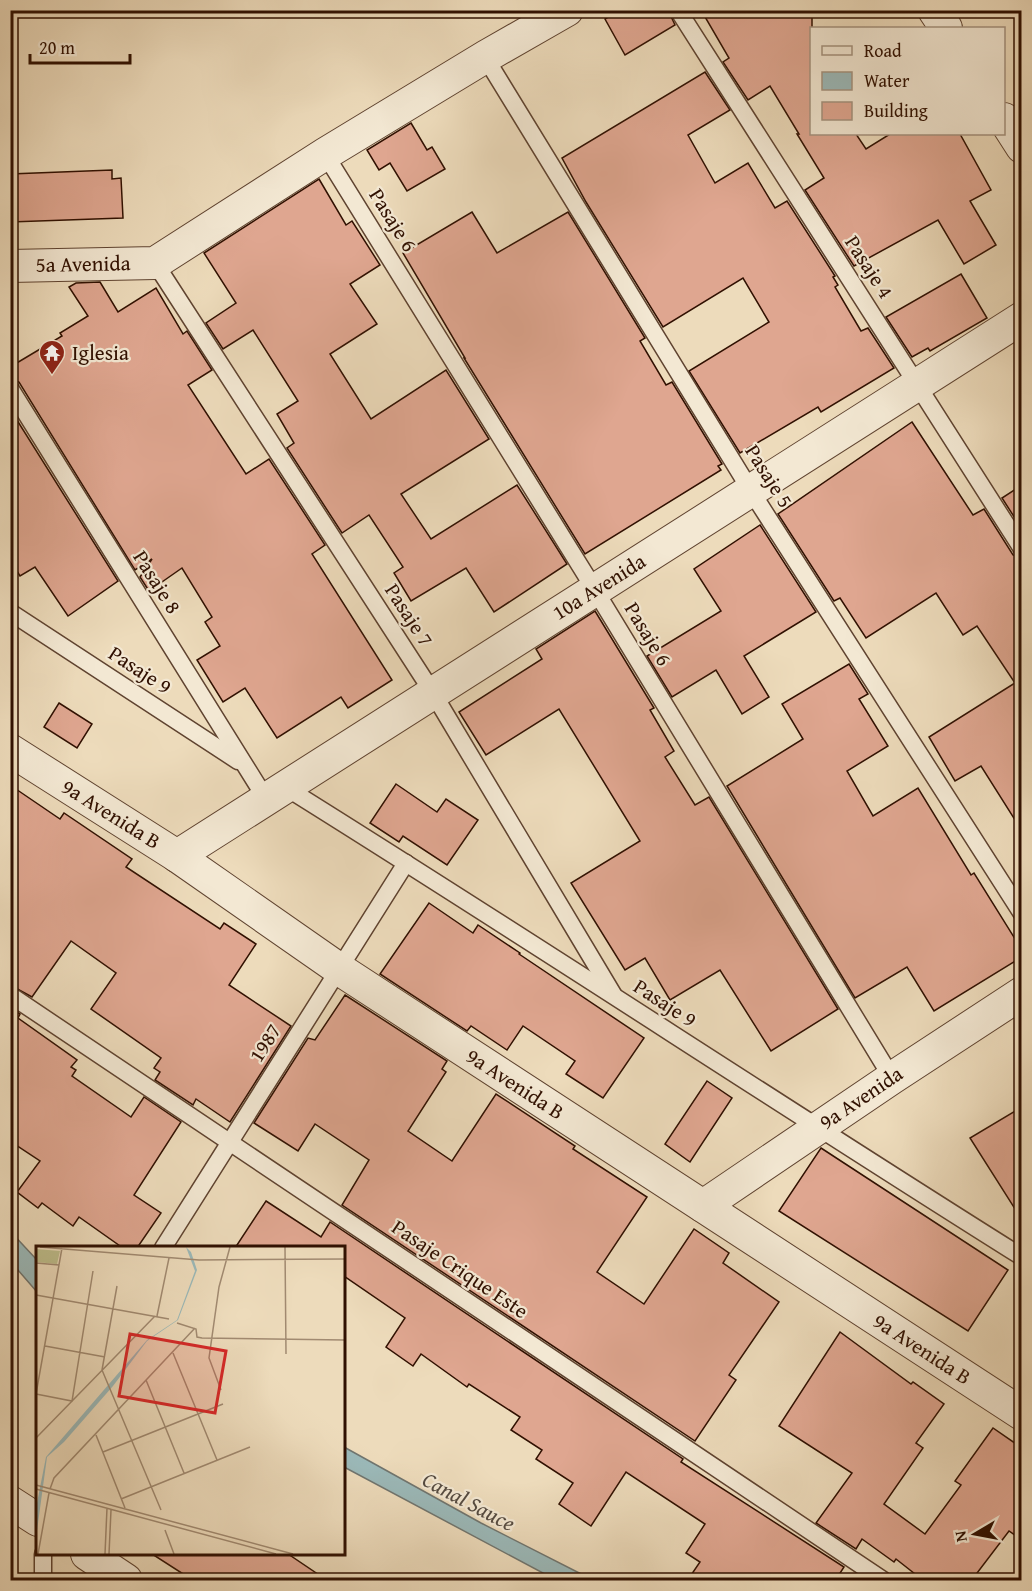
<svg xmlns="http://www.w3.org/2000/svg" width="1032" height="1591" font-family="'Gentium Book Plus',serif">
  <rect width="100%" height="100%" fill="#eddbbb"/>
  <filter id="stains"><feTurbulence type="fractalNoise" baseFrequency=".00333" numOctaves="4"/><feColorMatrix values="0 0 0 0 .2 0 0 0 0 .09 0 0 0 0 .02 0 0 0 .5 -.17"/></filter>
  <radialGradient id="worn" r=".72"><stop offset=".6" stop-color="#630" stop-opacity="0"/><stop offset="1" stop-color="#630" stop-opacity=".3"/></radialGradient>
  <g fill="#9bb9b9" stroke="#70756f" stroke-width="1.5">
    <path d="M10 1231 37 1260V1292L11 1262Z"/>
    <path d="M344 1447 481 1523 593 1580H556L344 1467Z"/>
  </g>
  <g fill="#dfa690" stroke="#301001" stroke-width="1.5">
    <path d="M619 10H668L675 25 625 55 605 19Z"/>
    <path d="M701 10H812V134H856L866 149 890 134H960L991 190 970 201 996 245 964 264 938 220 854 266 805 190 824 178 797 134H799L770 86 748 100 723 62 729 58Z"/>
    <path d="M705 72 730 110 688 135 715 183 748 163 775 208 787 201 835 276 833 277 838 285 835 287 861 331 868 328 894 368 821 412 818 407 740 453 689 371 769 322 743 278 663 327 586 202 562 158Z"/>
    <path d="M411 123 427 150 432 147 445 169 407 191 390 163 379 170 367 150Z"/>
    <path d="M112 170V179L121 178 123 218 10 222V174Z"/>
    <path d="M319 179 346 225 352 221 380 265 350 284 377 324 330 354 371 419 446 370 489 439 401 494 431 539 517 485 567 564 494 612 466 568 411 601 394 573 403 567 369 515 342 533 287 448 294 443 277 414 298 401 253 330 223 349 206 323 236 303 204 253Z"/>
    <path d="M472 212 497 253 568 212 645 338 640 341 666 385 672 382 722 464 718 466 721 470 585 554 464 358H465L403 253Z"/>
    <path d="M961 274 987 318 930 351 928 348 912 357 886 317Z"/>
    <path d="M100 282 118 312 156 288 183 334 187 331 212 370 188 385 246 474 269 459 325 545 312 554 392 680 348 708 341 697 277 738 245 688 223 702 197 660 220 646 205 622 212 617 182 568 149 591 140 577 152 559 135 570 19 382 10 378V367L62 336 60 333 88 316 69 287 76 283Z"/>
    <path d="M10 409 118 581 68 616 35 567 20 576 10 560Z"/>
    <path d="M912 422 973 515 984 509 1013 555 1022 559V831L981 766 955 781 929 737 1015 683 977 626 963 635 936 593 866 638 840 598 834 601 778 514Z"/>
    <path d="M1022 485V529L1002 498Z"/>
    <path d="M760 525 816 612 744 656 769 697 742 714 716 670 672 697 647 656 721 611 694 569Z"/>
    <path d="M595 611 654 708 650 710 674 751 665 757 695 805 709 797 838 1009 771 1051 720 970 670 1000 645 958 625 970 571 883 640 841 559 709 486 755 459 712 542 659 536 649Z"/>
    <path d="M849 664 868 694 859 699 888 746 847 771 873 816 918 788 971 875 974 873 1022 950V957L934 1011 907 967 855 998 727 786 803 739 782 704Z"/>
    <path d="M59 703 92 724 77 748 44 727Z"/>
    <path d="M396 784 437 812 446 799 478 820 447 865 403 836 399 842 370 823Z"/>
    <path d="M10 785 60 819 64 813 132 859 126 867 220 929 224 923 256 944 229 985 291 1026 230 1122 196 1099 193 1105 155 1080 160 1072 154 1068 161 1058 91 1009 116 973 71 941 32 997 10 985Z"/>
    <path d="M429 903 473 933 478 925 520 953 519 954 644 1038 603 1098 566 1074 575 1061 523 1026 507 1050 471 1026 467 1031 380 974Z"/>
    <path d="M345 995 447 1061 442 1069 446 1072 408 1131 452 1161 496 1094 575 1146 573 1149 647 1197 597 1272 644 1304 694 1229 729 1253 723 1263 779 1302 729 1375 736 1380 695 1441 342 1205 369 1160 315 1124 298 1151 254 1123 308 1038 315 1040Z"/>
    <path d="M10 1008 20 1014 18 1018 77 1060 71 1067 76 1070 72 1076 131 1117 144 1097 181 1122 134 1195 161 1213 137 1248H123L79 1217 73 1226 42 1203 38 1208 17 1192 40 1161 10 1141Z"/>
    <path d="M707 1081 732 1098 690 1162 665 1144Z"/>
    <path d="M1022 1107V1220L970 1138Z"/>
    <path d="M821 1148 1008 1270 968 1331 779 1211Z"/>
    <path d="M266 1201 321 1237 330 1222 683 1459 681 1462 844 1567 835 1581H687L700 1562 686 1553 705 1524 626 1472 591 1526 559 1504 573 1483 536 1459 542 1450 511 1430 520 1417 469 1384 467 1387 421 1354 413 1366 386 1347 405 1318 344 1276V1248H235Z"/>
    <path d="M840 1332 911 1384 913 1382 944 1404 916 1443 923 1448 884 1504 925 1534 961 1485 955 1481 993 1428 1022 1448V1540L1009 1531 971 1581H924L896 1559 894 1562 862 1539 856 1549 816 1523 852 1473 779 1426Z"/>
    <path d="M152 1554H288L328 1581H194Z"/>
  </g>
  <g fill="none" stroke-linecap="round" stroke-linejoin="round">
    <defs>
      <g id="service">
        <path d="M678 10 1022 549"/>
        <path d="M485 57 751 491 1022 914"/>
        <path d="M325 154 595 590 892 1078"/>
        <path d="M155 263 433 693 613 994"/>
        <path d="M10 388 266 799"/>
        <path d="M10 612 238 761"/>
        <path d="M285 787C532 941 775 1102 1022 1257"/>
        <path d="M10 995 883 1580"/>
        <path d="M163 1248 406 863"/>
        <path d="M43 1580V1554"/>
      </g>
      <g id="minor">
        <path d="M934 10 946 28"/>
        <path d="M1004 119 1022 147"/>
        <path d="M10 266 155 263 325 154 485 57 567 10"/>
        <path d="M10 750 177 856 339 969 1022 1414"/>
        <path d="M177 856 1022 318"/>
        <path d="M703 1206 892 1078 1022 993"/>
        <path d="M10 1502 38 1520"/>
        <path d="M87 1554 126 1580"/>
      </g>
    </defs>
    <use href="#service" stroke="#5f4330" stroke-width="19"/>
    <use href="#minor" stroke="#5f4330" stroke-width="34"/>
    <use href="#service" stroke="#f3e8d3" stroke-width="16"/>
    <use href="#minor" stroke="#f3e8d3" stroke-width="32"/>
  </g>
  <defs>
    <symbol id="temple-pin" viewBox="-11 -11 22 30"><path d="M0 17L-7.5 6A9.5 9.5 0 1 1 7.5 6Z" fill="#8f2418" stroke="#f3e8d3"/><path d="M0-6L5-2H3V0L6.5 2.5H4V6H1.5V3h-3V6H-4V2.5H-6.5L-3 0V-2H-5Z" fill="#fff"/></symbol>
  </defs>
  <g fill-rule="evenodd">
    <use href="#temple-pin" x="37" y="338" width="30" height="40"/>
  </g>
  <g text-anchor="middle" stroke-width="4.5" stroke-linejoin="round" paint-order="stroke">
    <g font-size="21" fill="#301001" stroke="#f3e8d3">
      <text transform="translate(393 220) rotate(58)" y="7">Pasaje 6</text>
      <text transform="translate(83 264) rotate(-1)" y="7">5a Avenida</text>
      <text transform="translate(869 267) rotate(57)" y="7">Pasaje 4</text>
      <text transform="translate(769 476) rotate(58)" y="7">Pasaje 5</text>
      <text transform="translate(157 582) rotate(58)" y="7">Pasaje 8</text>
      <text transform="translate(599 587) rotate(-32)" y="7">10a Avenida</text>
      <text transform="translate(409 615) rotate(57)" y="7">Pasaje 7</text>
      <text transform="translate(648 634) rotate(59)" y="7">Pasaje 6</text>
      <text transform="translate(140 670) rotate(33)" y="7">Pasaje 9</text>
      <text transform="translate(111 814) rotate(32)" y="7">9a Avenida B</text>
      <text transform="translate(665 1003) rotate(33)" y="7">Pasaje 9</text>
      <text transform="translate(265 1043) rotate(-58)" y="7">1987</text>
      <text transform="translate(515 1084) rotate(33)" y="7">9a Avenida B</text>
      <text transform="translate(861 1098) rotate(-34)" y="7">9a Avenida</text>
      <text transform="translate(460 1269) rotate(34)" y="7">Pasaje Crique Este</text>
      <text transform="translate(922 1349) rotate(33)" y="7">9a Avenida B</text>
    </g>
    <g font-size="21" fill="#301001" stroke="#f3e8d3" text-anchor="start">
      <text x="72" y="360">Iglesia</text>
    </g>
    <g font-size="22" font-style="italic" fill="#554b41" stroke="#f3e8d3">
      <text transform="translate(469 1501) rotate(28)" y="8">Canal Sauce</text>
    </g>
  </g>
  <g transform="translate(36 1246)">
    <rect width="309" height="309" fill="#eddbbb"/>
    <path d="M0 3 24 5 21 18 0 16Z" fill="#bebe8c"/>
    <path d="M150 1 155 6 161 24 142 74 111 95 77 140 28 196 11 211 0 292V262L10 211 111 94 141 74 159 25Z" fill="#9bb9b9"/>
    <path fill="none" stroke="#a18a71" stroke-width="1.5" d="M4 1 163 14 309 13M249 1 250 108M0 17 23 19M81 40 66 124 125 264M0 49 133 73M121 70 133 12M141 77 160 83 161 91 166 92 309 94M9 100 69 111M137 107 181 214M110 134 148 227M185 144 173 112 183 41 194 1M0 148 36 155 57 25M0 148 26 2M60 189 89 262M0 192 119 70M67 206 187 158M0 239 257 308M0 243 240 308M14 243 18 232 159 82M85 253 214 201M129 284 138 308M2 308 13 247M69 308 71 262M73 308 75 264"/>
    <path fill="#d62828" fill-opacity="0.15" stroke="#d62828" stroke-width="3" d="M94 88 190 105 179 167 83 150Z"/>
    <rect width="309" height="309" fill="none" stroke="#301001" stroke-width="3"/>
  </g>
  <rect width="1032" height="1591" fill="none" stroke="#eddbbb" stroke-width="36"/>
  <rect x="12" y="12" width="1008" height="1567" fill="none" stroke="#301001" stroke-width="3"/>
  <rect x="18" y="18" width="996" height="1555" fill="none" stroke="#301001" stroke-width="1.5"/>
  <rect x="810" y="27" width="195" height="108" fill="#f3e8d3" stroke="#a5927f" stroke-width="1.5"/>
  <rect x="822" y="46" width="30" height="9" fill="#f3e8d3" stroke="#a5927f" stroke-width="1.5"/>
  <text x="864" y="57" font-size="18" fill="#301001">Road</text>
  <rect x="822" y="72" width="30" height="18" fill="#9bb9b9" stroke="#a5927f" stroke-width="1.5"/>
  <text x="864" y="87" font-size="18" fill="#301001">Water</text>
  <rect x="822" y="102" width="30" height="18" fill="#dfa690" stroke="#a5927f" stroke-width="1.5"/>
  <text x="864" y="117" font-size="18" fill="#301001">Building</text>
  <g transform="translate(975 1534) rotate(260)" stroke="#f3e8d3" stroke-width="4.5" paint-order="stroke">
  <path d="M0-4.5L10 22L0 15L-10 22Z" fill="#301001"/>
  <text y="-9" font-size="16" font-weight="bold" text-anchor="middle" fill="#301001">N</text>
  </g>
  <path d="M30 54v9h100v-9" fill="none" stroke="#301001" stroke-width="3"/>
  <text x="39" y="54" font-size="18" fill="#301001" stroke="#f3e8d3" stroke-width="4.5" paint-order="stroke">20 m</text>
  <rect width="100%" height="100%" filter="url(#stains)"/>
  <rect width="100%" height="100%" fill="url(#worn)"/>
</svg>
